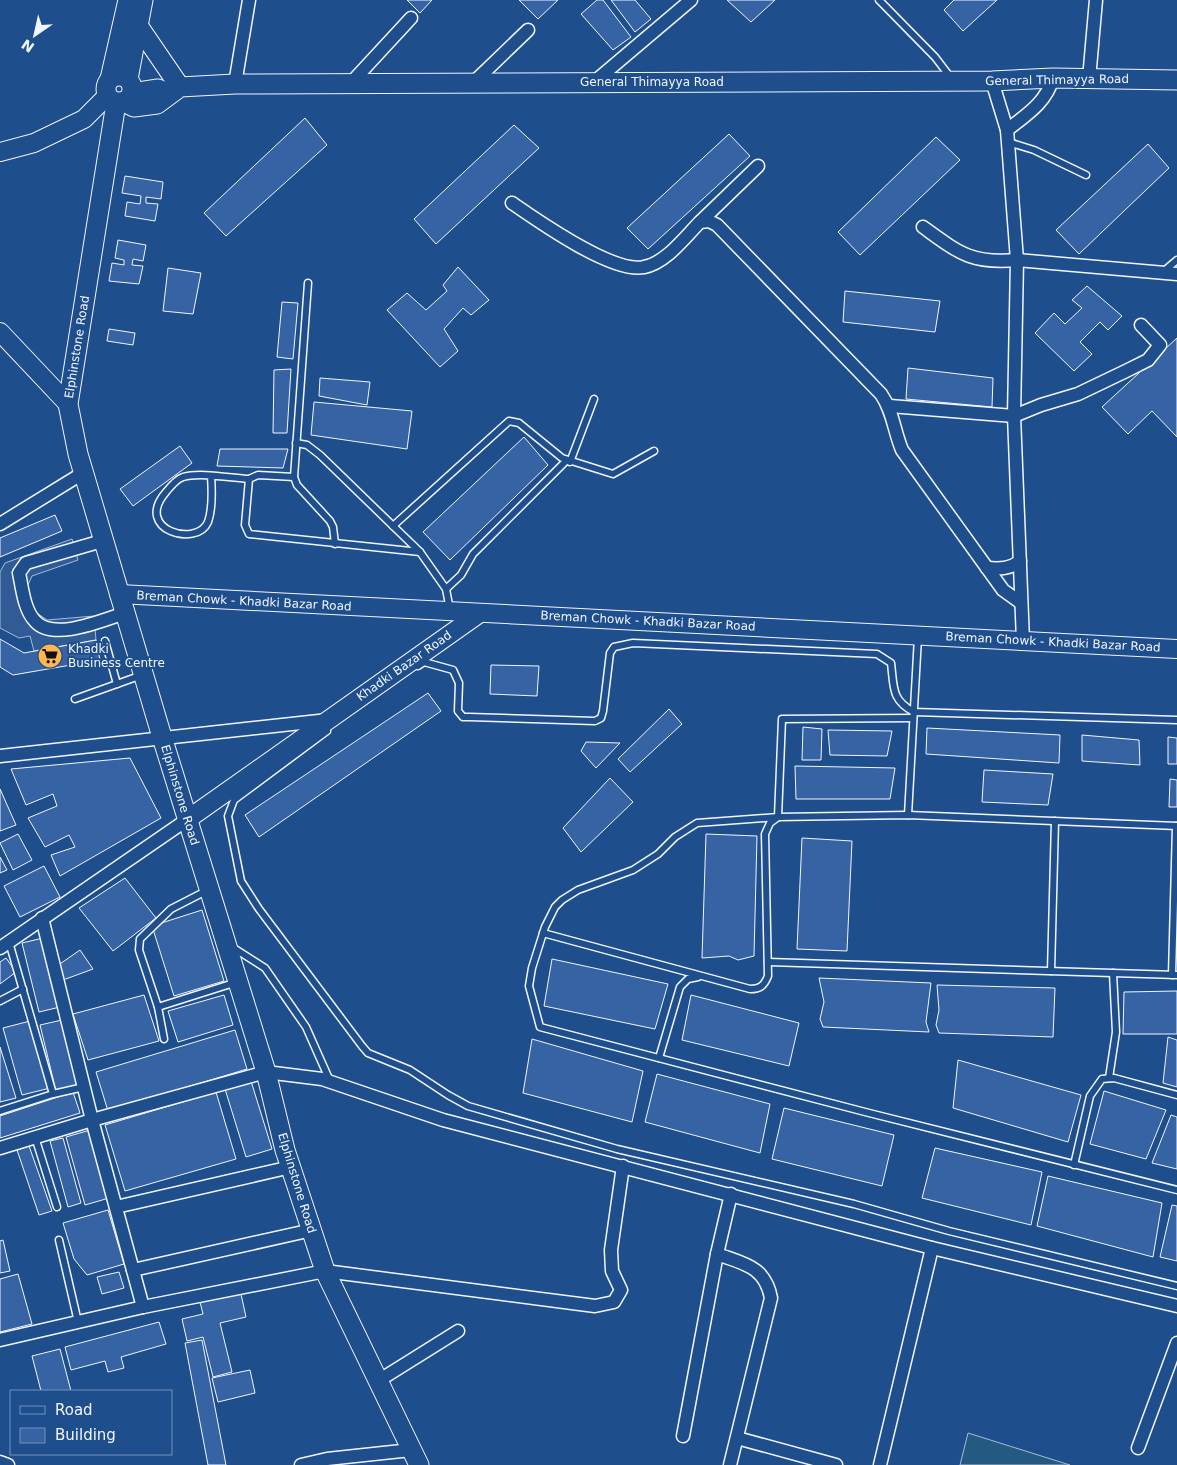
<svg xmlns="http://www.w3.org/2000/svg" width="1177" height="1465" font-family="'DejaVu Sans',sans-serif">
  <rect width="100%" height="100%" fill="#1f4e8c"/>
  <path fill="#245a82" stroke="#a8bbd7" d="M968 1433 1070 1465H960Z"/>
  <path fill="#305b95" stroke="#a8bbd7" d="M72 539 78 560 32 576 27 587 34 611 47 620 94 616 96 640 34 651 30 636 19 638 0 628V572L5 563Z"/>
  <g fill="#3563a3" stroke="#f2f6ff">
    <path d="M407 0H432L420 13Z"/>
    <path d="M519 0H558L538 19Z"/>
    <path d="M597 0H603L631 37 613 50 581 14Z"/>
    <path d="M611 0H635L651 19 635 32Z"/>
    <path d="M727 0H775L751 22Z"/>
    <path d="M954 0H997L963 31 944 10Z"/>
    <path d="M305 118 327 145 226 236 204 213Z"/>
    <path d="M514 125 539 148 436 244 414 219Z"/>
    <path d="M729 134 750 156 648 249 627 228Z"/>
    <path d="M936 137 960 160 860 255 838 232Z"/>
    <path d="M1148 144 1169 168 1079 254 1056 230Z"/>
    <path d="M125 176 163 182 161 199 146 197V203L158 204 155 221 125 216 127 202 140 204 141 196 122 193Z"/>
    <path d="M118 240 146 245 143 261 133 259 132 265 143 266 139 284 109 281 112 263 124 265V260L115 258Z"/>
    <path d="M458 267 489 300 471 315 463 308 444 329 458 351 440 367 387 310 407 293 426 310 447 291 443 285Z"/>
    <path d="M168 268 201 273 193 314 163 311Z"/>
    <path d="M1087 286 1122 316 1108 330 1100 322 1080 342 1092 354 1074 371 1035 333 1054 313 1065 324 1082 308 1072 300Z"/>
    <path d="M845 291 940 301 935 332 843 322Z"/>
    <path d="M282 302 298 303 293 359 277 357Z"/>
    <path d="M109 329 135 333 133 345 107 341Z"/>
    <path d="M1177 338V437L1152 411 1128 434 1102 407Z"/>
    <path d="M908 368 993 378 992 407 906 399Z"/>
    <path d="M291 369 287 433H273L274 370Z"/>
    <path d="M320 378 370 382 367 405 319 396Z"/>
    <path d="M314 402 412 411 407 449 311 435Z"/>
    <path d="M524 437 548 465 450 560 423 532Z"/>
    <path d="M180 446 192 463 133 506 120 489Z"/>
    <path d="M220 449H288L283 468 217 466Z"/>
    <path d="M55 515 62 531 0 557V538Z"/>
    <path d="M0 639 24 653 96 640 100 660 13 675 0 667Z"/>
    <path d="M491 665 539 666 537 696 490 694Z"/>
    <path d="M428 693 441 711 259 837 245 815Z"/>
    <path d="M669 709 682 724 630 772 618 759Z"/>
    <path d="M803 727 822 729 821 760H802Z"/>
    <path d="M927 728 1060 735 1059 763 926 754Z"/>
    <path d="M828 730 892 731 887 756 830 755Z"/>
    <path d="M1082 735 1139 740 1140 765 1082 761Z"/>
    <path d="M1168 737 1177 738V764H1168Z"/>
    <path d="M586 742 620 743 596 768 581 751Z"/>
    <path d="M130 758 161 818 60 876 51 855 75 847 69 835 45 847 28 818 57 806 53 794 26 805 11 769Z"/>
    <path d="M795 766 895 768 890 799H796Z"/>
    <path d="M984 770 1053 774 1048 805 982 802Z"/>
    <path d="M610 778 633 802 581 852 563 828Z"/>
    <path d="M1170 779 1177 780V807H1169Z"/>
    <path d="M0 789 16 825 0 831Z"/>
    <path d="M18 834 32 860 13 870 0 843Z"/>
    <path d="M706 834 757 836 754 956 738 960 729 956 702 958Z"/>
    <path d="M802 838 852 841 847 951 797 949Z"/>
    <path d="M0 857 7 870 0 873Z"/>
    <path d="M44 866 60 897 20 917 4 886Z"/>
    <path d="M125 878 156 918 113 951 79 908Z"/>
    <path d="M202 910 224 981 174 996 152 926Z"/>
    <path d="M43 938 60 1007 39 1012 22 943Z"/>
    <path d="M80 950 93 969 63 980 57 966Z"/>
    <path d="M6 958 16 972 0 984V962Z"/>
    <path d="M552 959 668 984 655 1029 544 1006Z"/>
    <path d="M819 978 931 983 926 1022 929 1032 823 1027 820 1019 824 1002Z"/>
    <path d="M937 985 1055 988 1053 1037 939 1033 936 1025 939 1010Z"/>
    <path d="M1177 991V1034H1123L1124 992Z"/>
    <path d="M144 995 159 1041 88 1060 73 1014Z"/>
    <path d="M224 995 233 1025 178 1042 168 1011Z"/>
    <path d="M691 995 799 1023 789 1066 682 1040Z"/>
    <path d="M62 1020 78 1086 56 1091 40 1025Z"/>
    <path d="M30 1021 50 1088 22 1095 3 1028Z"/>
    <path d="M235 1030 247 1069 108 1111 96 1072Z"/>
    <path d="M1168 1037 1177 1040V1087L1163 1083Z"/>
    <path d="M532 1039 643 1071 632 1122 523 1093Z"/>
    <path d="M0 1047 16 1098 0 1102Z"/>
    <path d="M958 1060 1081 1095 1068 1142 953 1108Z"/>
    <path d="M657 1074 770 1104 760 1153 645 1122Z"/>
    <path d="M251 1081 272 1149 246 1157 225 1089Z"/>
    <path d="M1104 1091 1166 1110 1146 1159 1090 1144Z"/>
    <path d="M73 1092 80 1113 0 1138V1116Z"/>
    <path d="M216 1092 236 1159 125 1191 105 1125Z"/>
    <path d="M784 1108 894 1135 882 1186 772 1159Z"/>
    <path d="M1171 1115 1177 1117V1169L1152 1163Z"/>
    <path d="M90 1130 109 1198 85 1205 66 1137Z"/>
    <path d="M63 1138 81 1203 68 1207 50 1141Z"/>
    <path d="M29 1146 52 1211 39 1215 17 1150Z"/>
    <path d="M935 1148 1042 1172 1031 1225 922 1198Z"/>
    <path d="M1048 1176 1162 1203 1153 1257 1037 1226Z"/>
    <path d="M1172 1205 1177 1206V1261L1160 1257Z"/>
    <path d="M108 1210 124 1264 87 1275 74 1259 63 1223Z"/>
    <path d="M3 1240 10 1271 0 1273V1241Z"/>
    <path d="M119 1272 124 1288 102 1294 97 1277Z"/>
    <path d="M18 1274 32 1324 0 1332V1279Z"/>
    <path d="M241 1294 246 1317 220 1323 232 1372 213 1377 203 1337 187 1341 182 1319 203 1314 200 1302Z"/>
    <path d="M159 1322 166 1344 121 1357 124 1368 108 1372 105 1361 71 1370 65 1347Z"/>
    <path d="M202 1340 226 1465H208L185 1343Z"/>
    <path d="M60 1349 71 1391H41L32 1356Z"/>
    <path d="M250 1370 255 1393 218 1402 212 1378Z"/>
  </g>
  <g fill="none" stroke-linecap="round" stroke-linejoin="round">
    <defs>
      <g id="lane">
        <path d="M879 0 935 57 951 78"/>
        <path d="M1008 142 1034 150 1086 175"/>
        <path d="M1163 272 1177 260"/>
        <path d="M308 283 294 477 297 485 330 521 333 527 335 544"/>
        <path d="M296 443 307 445 320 455 420 552 446 589 450 610"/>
        <path d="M570 462 594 399"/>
        <path d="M211 476C212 490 213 508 208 522 197 548 133 530 166 492 170 487 177 479 183 477 200 472 231 478 249 479"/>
        <path d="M294 477 258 475 249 479 245 525 249 534 420 552"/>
        <path d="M393 526 509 421 519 423 562 458 613 474 654 451"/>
        <path d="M446 589 461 575 473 554 567 460"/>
        <path d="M105 641 117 684"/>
        <path d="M418 666 424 662 453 670 459 683 458 711 463 717H469L595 721 601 718 603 711 610 653 614 647 633 643 877 654 891 663C894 687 891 700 914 712L1177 720"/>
        <path d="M75 699 142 675"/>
        <path d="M913 718 782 719 778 817 697 823 675 837 658 854 633 870 578 890 562 900 555 907 545 927 532 968 529 986 540 1027 869 1113 1177 1190"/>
        <path d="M327 731 234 800 228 816 241 881 259 909 362 1046 368 1053 410 1070 448 1095 468 1106 617 1149 854 1204 949 1231 1177 1286"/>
        <path d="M908 815 918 637"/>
        <path d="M543 933 750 989C760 989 764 986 768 976L765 834 770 823 778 817 908 815 1177 826"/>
        <path d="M232 947 265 968 306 1027 330 1081"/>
        <path d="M768 962 1177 975"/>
        <path d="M1051 971 1055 821"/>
        <path d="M1172 975 1176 826"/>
        <path d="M0 1001 23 989"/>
        <path d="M158 1007 139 950 140 939 171 909 208 890"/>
        <path d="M164 1039 158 1007 237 982"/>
        <path d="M659 1058 680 987 688 979 698 977"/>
        <path d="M1109 1078 1116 1032 1113 973"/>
        <path d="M53 1094 84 1087"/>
        <path d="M0 1111 53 1094 9 942"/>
        <path d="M35 1137 57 1207"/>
        <path d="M1074 1165 1090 1096 1102 1079 1114 1078 1177 1095"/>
        <path d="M59 1240 78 1322"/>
      </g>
      <g id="street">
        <path d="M1089 79 1096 0"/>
        <path d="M992 81 1007 130 1017 260 1014 416 1023 641"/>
        <path d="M473 83 528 30"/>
        <path d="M593 83 691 0"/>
        <path d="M235 84 249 0"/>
        <path d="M350 84 411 18"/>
        <path d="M1007 130C1026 115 1046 103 1053 78"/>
        <path d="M512 203C538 221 613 274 644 267 666 263 685 237 700 222L709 221 717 225 881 394C893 411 894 431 902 450L1003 590 1021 603"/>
        <path d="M700 222 758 166"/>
        <path d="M923 227C959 253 971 264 1017 260L1177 274"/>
        <path d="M890 406 1014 416 1041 405 1078 394 1126 371 1148 360 1160 345 1141 325"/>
        <path d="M0 524 83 473"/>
        <path d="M102 541 26 563 19 573C22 587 24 610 35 621 53 642 103 620 125 613"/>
        <path d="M987 568C1000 569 1010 569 1020 561"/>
        <path d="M0 756 328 720"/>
        <path d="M42 918 92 1120 143 1307"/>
        <path d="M0 948 188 819"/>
        <path d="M0 1148 92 1120 266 1072 322 1079 443 1120 932 1248 1177 1306"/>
        <path d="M116 1207 291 1167"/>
        <path d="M717 1254C744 1264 765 1266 771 1298L730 1465"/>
        <path d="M133 1270 312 1230"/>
        <path d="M0 1340 143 1307 325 1271 595 1306 614 1302 621 1290 612 1271 611 1250 623 1166"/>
        <path d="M378 1381 458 1331"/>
        <path d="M683 1436 717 1254 731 1194"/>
        <path d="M737 1438 836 1465"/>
        <path d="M1138 1448 1177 1343"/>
        <path d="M0 1462 8 1465"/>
        <path d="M301 1465 327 1459 411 1450"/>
        <path d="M880 1465 932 1248"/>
      </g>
      <g id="secondary">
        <path d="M0 152 34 143 84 119 107 96"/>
        <path d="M0 332 68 404"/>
        <path d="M119 594 1177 649"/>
        <path d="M188 819 480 613"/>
      </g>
      <g id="primary">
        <path d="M139 27 180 87"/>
        <circle cx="119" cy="89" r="13"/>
        <path d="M110 79 128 0"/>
        <path d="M128 79 143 0"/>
        <path d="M132 93 158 89 169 94"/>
        <path d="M124 102 134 107 157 104 180 87 235 84 992 81 1053 78 1177 80"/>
        <path d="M116 103 68 404 78 454 162 737 266 1072 285 1150 325 1271 419 1465"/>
      </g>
    </defs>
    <use href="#lane" stroke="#f2f6ff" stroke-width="9"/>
    <use href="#street" stroke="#f2f6ff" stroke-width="15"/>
    <use href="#secondary" stroke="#f2f6ff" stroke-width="20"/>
    <use href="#primary" stroke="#f2f6ff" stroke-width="21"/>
    <use href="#lane" stroke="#1f4e8c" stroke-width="6"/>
    <use href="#street" stroke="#1f4e8c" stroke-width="12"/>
    <use href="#secondary" stroke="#1f4e8c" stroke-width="18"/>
    <use href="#primary" stroke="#1f4e8c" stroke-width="19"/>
  </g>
  <defs>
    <symbol id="supermarket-disc" viewBox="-11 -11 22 22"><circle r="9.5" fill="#ffb74d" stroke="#1f4e8c"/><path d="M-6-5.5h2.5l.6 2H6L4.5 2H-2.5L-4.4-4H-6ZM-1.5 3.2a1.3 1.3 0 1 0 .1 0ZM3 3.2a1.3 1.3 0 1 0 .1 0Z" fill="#111"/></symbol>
  </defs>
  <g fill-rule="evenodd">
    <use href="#supermarket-disc" x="36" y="642" width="28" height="28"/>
  </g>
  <g text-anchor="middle" stroke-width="4" stroke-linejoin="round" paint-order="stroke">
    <g font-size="12" fill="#f2f6ff" stroke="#1f4e8c">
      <text transform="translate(1057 80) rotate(-1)" y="4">General Thimayya Road</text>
      <text x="652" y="86">General Thimayya Road</text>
      <text transform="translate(77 347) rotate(-81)" y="4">Elphinstone Road</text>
      <text transform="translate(244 601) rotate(3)" y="4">Breman Chowk - Khadki Bazar Road</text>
      <text transform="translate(648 621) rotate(3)" y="4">Breman Chowk - Khadki Bazar Road</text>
      <text transform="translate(1053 642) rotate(3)" y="4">Breman Chowk - Khadki Bazar Road</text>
      <text transform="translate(404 666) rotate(-35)" y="4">Khadki Bazar Road</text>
      <text transform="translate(180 795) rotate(73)" y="4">Elphinstone Road</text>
      <text transform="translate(297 1183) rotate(73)" y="4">Elphinstone Road</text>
    </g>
    <g font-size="12" fill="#f2f6ff" stroke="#1f4e8c" text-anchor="start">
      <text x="68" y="653">Khadki<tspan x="68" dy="14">Business Centre</tspan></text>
    </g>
  </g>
  <rect x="10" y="1390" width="162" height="65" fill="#1f4e8c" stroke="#7391ba"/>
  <rect x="20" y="1406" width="25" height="8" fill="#1f4e8c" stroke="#7391ba"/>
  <text x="55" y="1415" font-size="15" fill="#f2f6ff">Road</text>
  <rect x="20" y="1428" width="25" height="15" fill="#3563a3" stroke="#7391ba"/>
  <text x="55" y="1440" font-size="15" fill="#f2f6ff">Building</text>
  <g transform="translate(35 35) rotate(214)" stroke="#1f4e8c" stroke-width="4" paint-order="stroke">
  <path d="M0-4L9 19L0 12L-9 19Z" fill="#f2f6ff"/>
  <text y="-8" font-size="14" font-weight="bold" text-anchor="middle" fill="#f2f6ff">N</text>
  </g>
</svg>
